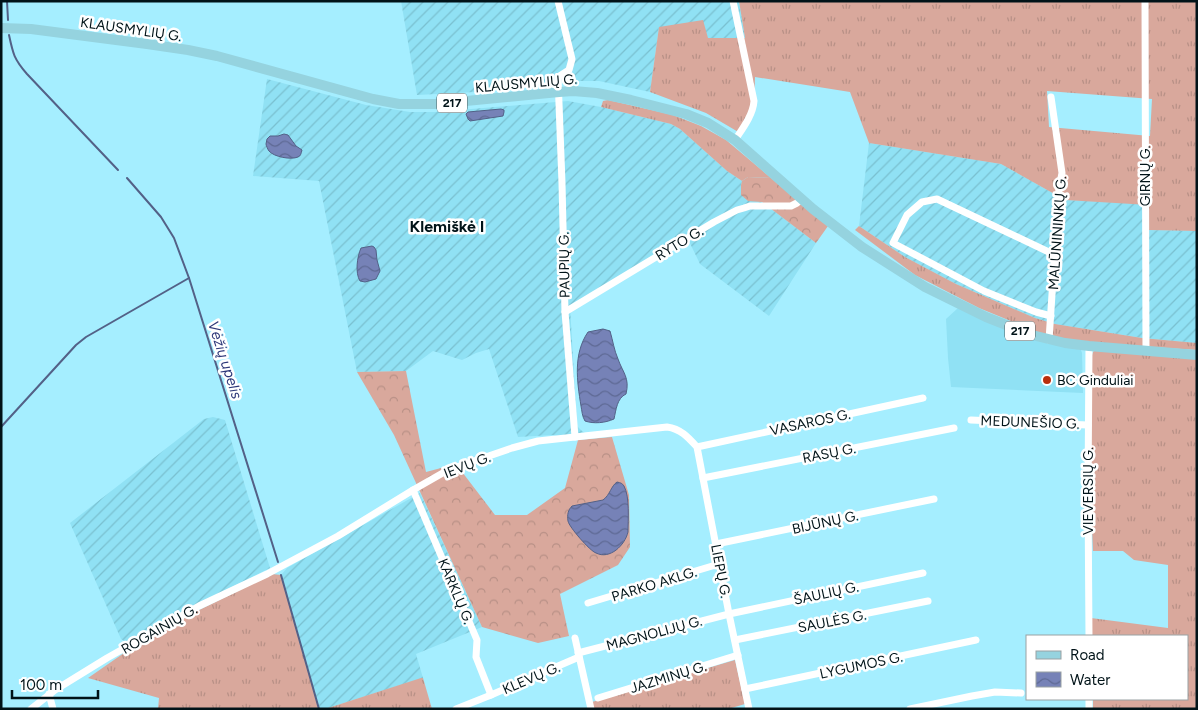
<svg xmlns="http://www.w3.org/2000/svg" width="1198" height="710" font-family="Figtree,sans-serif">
  <defs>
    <pattern id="industrial-furrows" width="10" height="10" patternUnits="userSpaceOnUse" patternTransform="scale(1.25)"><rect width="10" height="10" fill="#90e1f4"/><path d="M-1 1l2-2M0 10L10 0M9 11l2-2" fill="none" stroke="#7ac0d0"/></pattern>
    <pattern id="grass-tufts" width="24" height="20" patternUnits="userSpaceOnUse" patternTransform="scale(1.25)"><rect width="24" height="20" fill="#d9a89c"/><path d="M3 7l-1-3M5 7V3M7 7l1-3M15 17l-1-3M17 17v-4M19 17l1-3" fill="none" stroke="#b89086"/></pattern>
    <pattern id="forest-crowns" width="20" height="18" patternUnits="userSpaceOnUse" patternTransform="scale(1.25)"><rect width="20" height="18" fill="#d9a89c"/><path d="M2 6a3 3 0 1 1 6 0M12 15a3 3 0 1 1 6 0" fill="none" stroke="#b89086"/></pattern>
    <pattern id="water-waves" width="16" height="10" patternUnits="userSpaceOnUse" patternTransform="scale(1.25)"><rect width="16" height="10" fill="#7682b7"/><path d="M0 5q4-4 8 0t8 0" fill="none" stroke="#5e6994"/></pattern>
  </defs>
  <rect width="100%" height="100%" fill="#a5eeff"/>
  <path fill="#90e1f4" d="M958 308 1081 350 1082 353 1083 393 951 387 948 358 946 319Z"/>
  <g fill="url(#industrial-furrows)">
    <path d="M401 1H739L745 38H708L659 27 650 92 599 81H568L475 92 417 95Z"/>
    <path d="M267 79 366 105 410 112H435L568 101 601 107 671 124 680 129 727 171 742 181 741 185 762 202 816 243 769 316 700 264 687 237 570 306 577 426 582 431 585 433 578 440 553 435 518 437 489 349 476 353 462 360 433 351 406 371 357 372 319 181 253 176Z"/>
    <path d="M869 143 1001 164 1065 200 1149 204 1148 230 1197 231V343L1142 338 1055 324 1035 318 956 284 905 257 859 226Z"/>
    <path d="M213 417 225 420 270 568 206 600 127 643 121 639 70 523 204 419Z"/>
    <path d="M420 493 482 627 416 654 423 678 325 709H319L281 575 287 568Z"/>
  </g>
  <g fill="url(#grass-tufts)" fill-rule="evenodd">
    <path d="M739 1H1197V231L1148 230 1149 205 1065 200 1001 164 869 143 850 92 755 77 754 109 740 133 706 113 650 92 659 27 703 20 708 38H745ZM1047 91 1152 99 1150 136 1049 127Z"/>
    <path d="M608 100 673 115 701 126 726 140 771 178 748 177 742 181 727 171 680 129 671 124 601 107 603 101Z"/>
    <path d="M859 226 905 257 956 284 1035 318 1055 324 1142 338 1197 343V350L1075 342 1047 336 979 308 915 275 855 230Z"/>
    <path d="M1095 350 1197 359V709H1093V699H1187V636H1092L1091 618 1168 628V565L1134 560 1123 551H1093L1090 484 1091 358 1093 352Z"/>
    <path d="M272 574 281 575 319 709H158L159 698 88 678 124 653 193 613Z"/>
    <path d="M735 660 745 704 728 709H594L592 702Z"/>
    <path d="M423 678 432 709H325L421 678Z"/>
  </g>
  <g fill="url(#forest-crowns)">
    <path d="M748 177 771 178 828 226 816 243 762 202 748 201 741 195V185L742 181Z"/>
    <path d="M406 371 426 472 456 464 495 515H527L565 488 578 440 612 437 629 495 630 547 618 565 560 594 569 636 538 643 482 627 394 435 357 372Z"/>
  </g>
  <g fill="url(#water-waves)" stroke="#536187">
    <path d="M501 109 504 110V112L503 116 470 121 468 119 466 114 468 112Z"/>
    <path d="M284 134 288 135 296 146 302 150C301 153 301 156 298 157 291 160 274 157 269 151 268 150 266 145 266 144L267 139 270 136H278Z"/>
    <path d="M372 246 374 247 376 250 377 260 380 271 376 279 365 282 360 281C355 273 357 257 361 248Z"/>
    <path d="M603 329 610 331C613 341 614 350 618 359 623 373 630 378 626 394 617 398 616 410 614 419 605 423 594 424 585 421 582 416 582 411 581 406 577 381 573 354 588 332Z"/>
    <path d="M617 482C621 483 622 483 624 486 630 497 628 520 628 532 625 545 610 560 596 553 590 551 569 527 568 521 567 515 568 510 572 506L603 500C610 495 611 486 617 482Z"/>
  </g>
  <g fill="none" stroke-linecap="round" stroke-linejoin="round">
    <g stroke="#536187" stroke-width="2">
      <path d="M7 1 8 20"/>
      <path d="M9 35C13 54 14 59 27 74L118 170"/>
      <path d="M127 178 161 217 174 238 189 278 278 562"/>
      <path d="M1 427 76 345 86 337 189 278"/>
      <path d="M281 575 319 709"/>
    </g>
    <g stroke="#fff" stroke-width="7">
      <path d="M558 1 572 59 569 70 558 77 562 183 565 312 575 437"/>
      <path d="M733 1 754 101C753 115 743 128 735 140"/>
      <path d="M1145 1 1146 351"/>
      <path d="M565 312 714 222 737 210 744 208 750 206H791L797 203 802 199"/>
      <path d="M1051 316 1036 312 984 291 893 243 907 215 922 202 937 199 1055 255"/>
      <path d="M1049 340 1059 188 1062 173 1051 97"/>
      <path d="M1089 346 1088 493 1089 636"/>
      <path d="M971 420 1088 425"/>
      <path d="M697 447 923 398"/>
      <path d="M703 478 954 428"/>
      <path d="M413 490 477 640 476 657 491 695"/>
      <path d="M716 544 934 499"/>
      <path d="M588 603 719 564"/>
      <path d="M575 638 591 709"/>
      <path d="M735 640 928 601"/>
      <path d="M578 653 729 614 923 573"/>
      <path d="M745 689 976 640"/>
      <path d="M49 694 53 709"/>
      <path d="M598 698 738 655"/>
      <path d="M1089 699V709"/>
      <path d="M31 709 55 690 107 658 199 606 267 574 338 536 413 490 448 470 512 448 538 441 667 427C681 429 688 437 697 447L729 614 749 709"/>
      <path d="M456 709 491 695 579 657"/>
      <path d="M910 709 972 696 995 692 1021 693"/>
    </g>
    <path stroke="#95d3df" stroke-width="10" d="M1 28 31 29 147 44 188 50 217 56 373 99 399 104H435L559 92 573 91 597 93 631 100 686 114 708 123 735 140 813 209 862 247 925 287 986 317 1032 335 1065 343 1089 346 1197 355"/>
  </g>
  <circle fill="#b92e0d" stroke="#fff" stroke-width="2" cx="1047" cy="380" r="5"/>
  <g text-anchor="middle" stroke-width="5" stroke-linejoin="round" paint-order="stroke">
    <g fill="#fff" stroke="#4d5a5d" stroke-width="1">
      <rect x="437" y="93.5" width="30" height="19" rx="4"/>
      <rect x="1005" y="321.5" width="30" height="19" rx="4"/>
    </g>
    <g font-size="12" font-weight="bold" fill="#011318">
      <text x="452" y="107">217</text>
      <text x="1020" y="335">217</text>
    </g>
    <g font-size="14" fill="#011318" stroke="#fff">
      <text transform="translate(131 29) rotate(8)" y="5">KLAUSMYLIŲ G.</text>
      <text transform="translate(526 83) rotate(-5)" y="5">KLAUSMYLIŲ G.</text>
      <text transform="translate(1145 176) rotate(-90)" y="5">GIRNŲ G.</text>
      <text transform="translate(1057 233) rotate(-86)" y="5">MALŪNININKŲ G.</text>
      <text transform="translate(679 243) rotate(-31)" y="5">RYTO G.</text>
      <text transform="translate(564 265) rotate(-91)" y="5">PAUPIŲ G.</text>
      <text transform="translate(810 422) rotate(-12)" y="5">VASAROS G.</text>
      <text transform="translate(1030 422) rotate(2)" y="5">MEDUNEŠIO G.</text>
      <text transform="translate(829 453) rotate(-11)" y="5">RASŲ G.</text>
      <text transform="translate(467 465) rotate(-21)" y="5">IEVŲ G.</text>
      <text transform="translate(1088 491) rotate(-90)" y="5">VIEVERSIŲ G.</text>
      <text transform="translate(825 522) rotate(-12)" y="5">BIJŪNŲ G.</text>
      <text transform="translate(721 571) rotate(79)" y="5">LIEPŲ G.</text>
      <text transform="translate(654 584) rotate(-17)" y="5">PARKO AKLG.</text>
      <text transform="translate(456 591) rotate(67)" y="5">KARKLŲ G.</text>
      <text transform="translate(826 593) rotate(-12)" y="5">ŠAULIŲ G.</text>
      <text transform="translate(832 621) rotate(-11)" y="5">SAULĖS G.</text>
      <text transform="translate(159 629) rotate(-30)" y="5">ROGAINIŲ G.</text>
      <text transform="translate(654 633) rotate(-15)" y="5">MAGNOLIJŲ G.</text>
      <text transform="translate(861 665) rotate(-12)" y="5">LYGUMOS G.</text>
      <text transform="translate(668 677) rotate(-17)" y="5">JAZMINŲ G.</text>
      <text transform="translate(531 678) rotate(-23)" y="5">KLEVŲ G.</text>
    </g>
    <g font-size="14" fill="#011318" stroke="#fff" text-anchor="start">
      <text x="1057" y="385">BC Ginduliai</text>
    </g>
    <g font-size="15" font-style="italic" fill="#2e3879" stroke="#fff">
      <text transform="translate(225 360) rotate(72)" y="5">Vėžių upelis</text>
    </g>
    <g font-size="16" font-weight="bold" fill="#011318" stroke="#fff">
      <text x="447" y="232">Klemiškė I</text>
    </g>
  </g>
  <rect width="1198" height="710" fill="none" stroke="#011318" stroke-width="5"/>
  <rect x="1026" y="635" width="162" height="65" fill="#ffffff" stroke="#99a1a3"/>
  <rect x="1036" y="651" width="25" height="8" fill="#95d3df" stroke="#99a1a3"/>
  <text x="1070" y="660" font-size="15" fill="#011318">Road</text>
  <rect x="1036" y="672" width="25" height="15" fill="url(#water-waves)" stroke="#99a1a3"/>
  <text x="1070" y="685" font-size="15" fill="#011318">Water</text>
  <path d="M12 690v8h86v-8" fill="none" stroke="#011318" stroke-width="2.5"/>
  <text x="20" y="690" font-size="15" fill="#011318" stroke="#ffffff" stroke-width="4" paint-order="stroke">100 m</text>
</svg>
